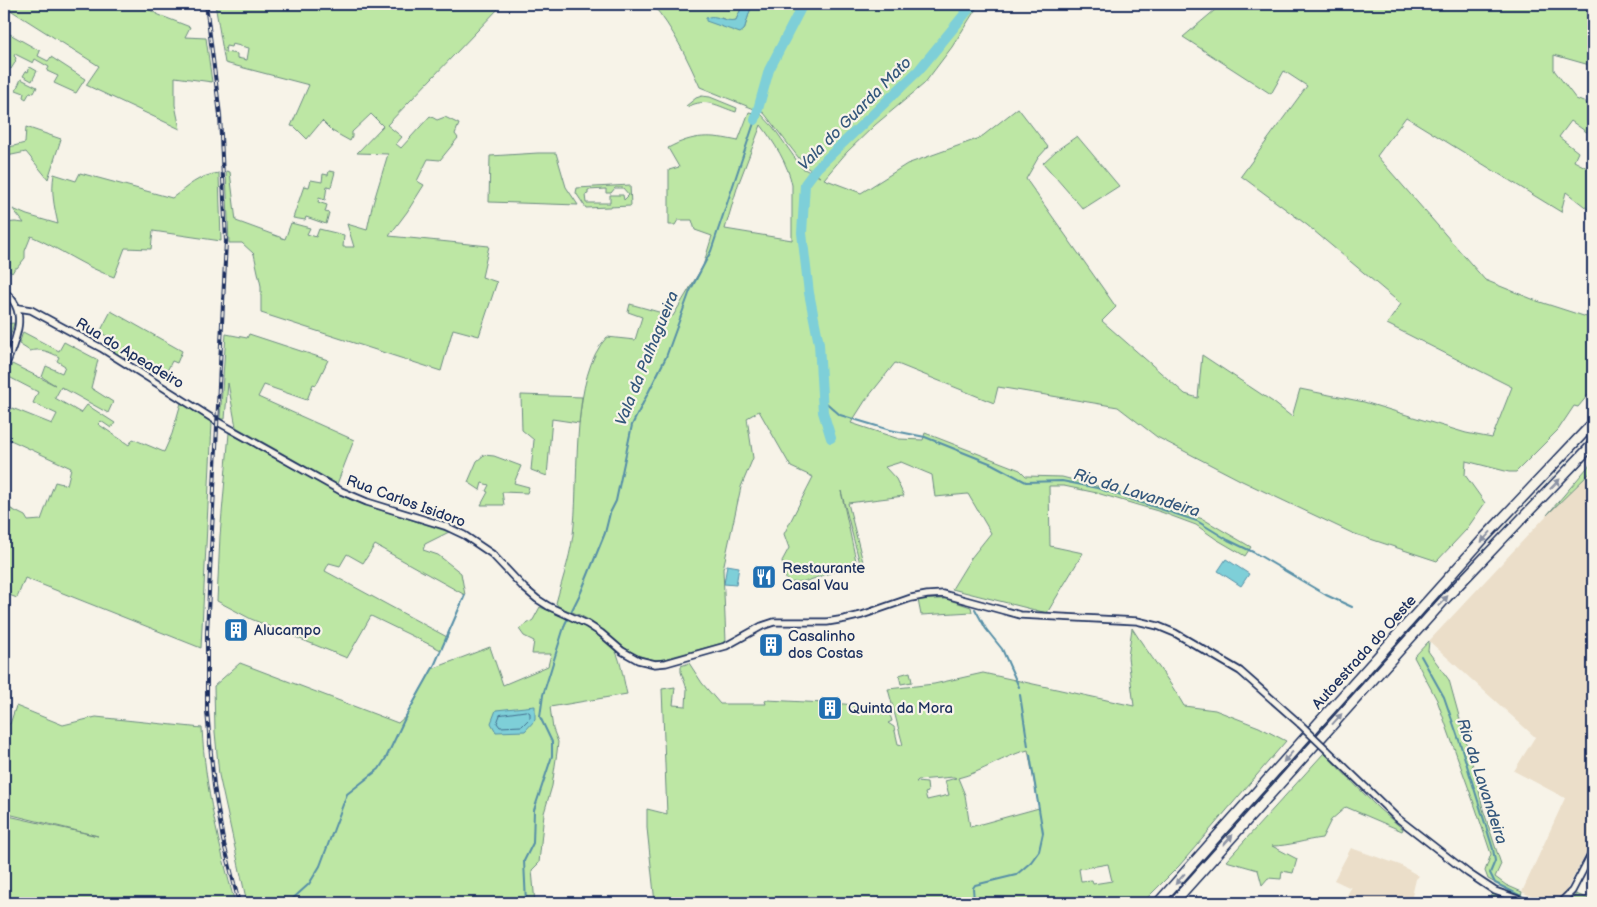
<svg xmlns="http://www.w3.org/2000/svg" width="1597" height="907" font-family="'Balsamiq Sans',sans-serif">
  <rect width="100%" height="100%" fill="#f7f3e8"/>
  <filter id="ink" filterUnits="userSpaceOnUse"><feTurbulence type="fractalNoise" baseFrequency=".02" numOctaves="2"/><feDisplacementMap in="SourceGraphic" scale="10" xChannelSelector="R" yChannelSelector="G"/><feConvolveMatrix kernelMatrix="1 2 1 2 8 2 1 2 1" color-interpolation-filters="sRGB"/></filter>
  <g filter="url(#ink)">
    <g fill="#ebdec9">
      <path d="M1593 470V841L1567 889 1563 896 1549 902 1541 901 1522 892 1565 798 1514 771 1535 737 1429 641 1547 515Z"/>
      <path d="M1351 848 1400 865 1419 876 1416 879 1412 896 1414 903H1343L1351 888 1334 880Z"/>
    </g>
    <g fill="#bde7a4" stroke="#6c8b81" fill-rule="evenodd">
      <path d="M4 4H138L159 15 190 27 185 37 206 38 212 82 175 77V105L180 129 86 85 99 66 4 6Z"/>
      <path d="M215 4 219 5V4H481L499 8 387 125 402 137 396 144 401 148 430 116 437 120 445 117 459 124 455 134 458 138 440 160 428 159 417 181 424 185 407 212 389 236 489 246 482 277 497 282 479 336 453 329 441 371 261 313V286L254 254 242 243H229L226 171 230 172 236 221 285 239 291 223 310 228 307 234 316 237 319 229 344 235 343 247H354L347 224 367 230 372 207 388 154 357 153 383 126 371 114 352 132V137L350 141 332 131 322 121 307 139 295 127 291 126 309 85 225 63ZM232 44 249 48 247 60 237 58V54L225 52 226 46 231 47Z"/>
      <path d="M652 4H743L736 20 730 22 721 18 744 30 752 4H979L952 47 924 84 875 125 847 152 824 179 861 193 907 164 980 138 1018 108 1048 147 1038 158 1026 179 1116 307 1102 321 1185 394 1198 398 1202 355 1273 402 1292 417 1300 389 1364 402 1466 433 1492 438 1512 387 1387 324 1401 304 1307 225 1241 176 1307 86 1284 71 1271 94 1183 37 1222 4H1593V66L1554 55V70L1576 99 1593 106V135L1585 131 1571 121 1559 137 1578 152 1574 161 1593 171V213L1566 192 1561 212 1406 117 1377 156 1485 280 1537 301 1593 319V389L1578 407 1574 406 1558 430 1516 472H1509L1466 461 1465 475 1485 503 1466 530 1437 561 1352 533 1242 481 1157 437 1118 407 998 387 994 403 895 363 865 401 851 423 899 439 923 440 925 433 1020 470 1026 476 1062 477 1097 486 1203 519 1251 547 1245 556 1216 539 1196 525 1161 512 1097 493 1064 486H1049L1050 546 1083 553 1047 613 952 589 971 558 991 533 968 494 935 497 932 475 901 462 885 467 896 479 904 496 848 503 865 570 862 571 841 491 856 561 850 566 807 581 787 583 782 561 789 548 784 534 813 477 791 467 759 411 747 418 753 458 741 487 723 569 726 642 660 660C629 659 611 635 587 619 578 613 567 611 558 606L556 603C563 577 572 552 574 525 579 474 571 375 607 337L635 340 642 317 628 312 630 304 673 316 703 266 712 236 695 230 692 220H678L675 225H669V170L679 167 668 148C694 134 711 135 738 141L749 112 754 113 755 111 761 114 773 127 802 168 820 177 805 166 764 113 700 87C687 58 673 28 652 4ZM761 125C774 142 788 164 792 185V240L725 229 738 185Z"/>
      <path d="M8 33 40 51 38 56 48 61 51 57 85 79 76 93 54 83 58 76 47 71 49 67 35 59 33 63 15 54 14 56 16 58 15 60 16 61 11 69 7 67 4 75V39Z"/>
      <path d="M30 67 37 71 32 81 23 76 26 71 28 72Z"/>
      <path d="M21 79 37 87 34 93 30 92 26 99 23 97 24 93 16 90Z"/>
      <path d="M702 96 710 97 737 108 736 112C717 106 707 97 687 107L686 106 696 98Z"/>
      <path d="M26 127 61 139 48 179 26 152 7 156 6 148 25 143Z"/>
      <path d="M1077 136 1119 186 1083 209 1043 163 1057 150Z"/>
      <path d="M538 153H556L566 187 578 205 489 202 490 156Z"/>
      <path d="M329 171 335 172 331 187 327 186 325 200 319 198 318 202 327 205 325 212 329 213 326 224 306 217 305 220 293 218 304 186 309 187 311 180 322 182 323 174 328 175Z"/>
      <path d="M80 173 172 198C189 186 197 176 219 173L221 241 153 231 151 249 125 248 114 277C84 267 59 248 31 236L25 251V258L17 268H15L12 273 4 267 7 258 4 256V223L15 222 24 223 13 209 27 215 58 224C54 205 51 193 54 174L76 181Z"/>
      <path d="M630 185 631 206 586 208 576 193 577 188ZM615 188H623L629 195 624 200 623 195H610V203H586L585 195 588 194V190L606 189V193H611Z"/>
      <path d="M111 311 182 351 177 363 172 361 167 371 125 347 119 357 105 348 111 339 100 332Z"/>
      <path d="M14 323 9 340 4 337V324Z"/>
      <path d="M23 332 59 351 64 342 98 360 91 388 113 402 108 413 61 387 55 398 81 413 87 405 115 423 111 428 101 421 98 424 129 445 133 439 164 452 172 434 181 403 216 423H212L201 648 25 578 17 598 4 593V518L6 519 9 508 25 516 28 521 41 520 55 482 67 485 71 468 4 437V424L12 408 52 424 57 414 33 403 38 392 7 376 12 364 55 385 42 377 46 366 62 373 65 366 57 361 59 357C50 352 40 348 30 351L19 344Z"/>
      <path d="M226 334 247 338 249 334 328 360 316 385 313 384 307 400 264 385 258 397 354 440 337 484 236 427 228 383 225 419H220Z"/>
      <path d="M521 395 582 397 579 423 552 419 547 476 531 470 534 440 522 430Z"/>
      <path d="M229 433 351 500 449 532 425 544 423 550 438 555 461 573 465 595 375 545 363 563 347 554 340 566 329 563 325 571 447 637 441 650 371 616 347 658 251 619 217 601 220 536Z"/>
      <path d="M484 455 494 456 521 466 514 483 529 487 527 493 502 492 504 505H481L488 492 486 491 489 485 482 483 480 490 468 482 477 461Z"/>
      <path d="M1593 461V470L1547 515Z"/>
      <path d="M938 599H946L971 607 972 612 921 615 918 600Z"/>
      <path d="M540 607C561 616 605 632 616 652 621 661 624 683 627 694L550 707 553 729 558 742 557 752 552 786 544 813 539 863 532 870 535 903H247L219 775 215 732 214 686 240 663 398 723 406 716 432 669 490 647 503 685 548 666 551 654H532L534 641 524 636 519 629 533 620Z"/>
      <path d="M1132 628C1149 655 1169 679 1184 706L1215 710 1259 727 1286 741 1179 866 1142 903H655L647 828V809L667 814 662 689 675 687 673 705 686 706 687 689 681 672V666L689 663 702 683 720 704H766L765 701 767 700 844 704 888 709 892 721 888 723 894 727 898 744 903 745 888 689 934 684 983 673 1134 706 1128 657ZM1028 750 1039 808 970 827 965 795 958 778C983 772 1003 756 1028 750ZM954 777 956 778 945 781 949 795 927 800 925 793 928 792 927 783 916 782 918 780ZM1108 864 1112 881 1093 884 1092 880 1081 881 1079 869Z"/>
      <path d="M1429 641 1428 651 1449 680 1477 781 1483 809 1496 849 1501 864 1495 877 1506 885 1522 892 1521 897 1488 879 1485 871 1491 854 1476 809 1437 700 1414 657Z"/>
      <path d="M910 672 912 682 901 684 899 675Z"/>
      <path d="M16 706 63 725 96 717 202 728C205 788 219 846 235 903H4V815L98 836 4 813V723L10 724Z"/>
      <path d="M1324 753 1379 809 1403 829 1402 831 1346 807 1331 820 1322 838C1305 840 1289 846 1272 846L1297 859 1293 873 1282 871 1281 879 1268 878 1262 885 1258 870 1226 861Z"/>
      <path d="M1493 894 1517 903H1486Z"/>
      <path d="M1576 894 1589 899 1586 903H1570Z"/>
    </g>
    <g fill="#7ecfd8" stroke="#568fa7">
      <path d="M743 4H752L744 30 740 33 706 21V18C716 13 725 23 736 20Z"/>
      <path d="M1226 559 1249 574 1241 586 1218 571Z"/>
      <path d="M727 565 739 567 736 585 724 584Z"/>
      <path d="M535 706V720L525 731 496 732 491 723 496 710Z"/>
    </g>
    <g fill="none" stroke-linecap="round" stroke-linejoin="round">
      <path stroke="#436f8f" stroke-width="1" d="M527 711 530 713V718L522 726 500 727 497 723 500 715Z"/>
      <g stroke="#568fa7" stroke-width="2">
        <path d="M822 399 840 415 890 430 925 437 992 464 1026 482 1062 481 1097 488 1197 521 1228 540 1255 553 1326 595 1352 607"/>
        <path d="M975 609 986 629 1002 649 1019 687"/>
        <path d="M1421 656 1444 697 1460 743 1493 849 1495 861 1490 873 1495 883 1525 898"/>
        <path d="M1020 695 1028 746"/>
        <path d="M974 901 973 888 975 885 1016 875 1031 862 1039 851 1043 833 1030 755"/>
        <path d="M288 903 309 884 320 866 347 794 379 769 386 758 406 716 434 666 465 595"/>
        <path d="M526 903 524 861 533 843 534 810 552 756V742L540 717 543 695 565 624 581 592 605 533 610 513 616 501 632 425 666 357 690 291 711 251 755 120"/>
        <path d="M1198 903H1201"/>
      </g>
      <g stroke="#7ecfd8" stroke-width="10">
        <path d="M755 120 769 70 803 4"/>
        <path d="M831 438 823 412 819 344 809 293 802 233 805 184 817 168 919 70 973 4"/>
      </g>
      <defs>
        <g id="minor">
          <path d="M4 292C32 312 13 344 4 370"/>
          <path d="M18 308 31 310 101 348 218 422 341 491 367 502 445 526 464 535 492 554 524 588 537 599 548 606 587 624 601 633 622 651 638 660 655 664 666 663 726 646 762 626 774 622H827L845 619 862 615 911 598 927 595 943 594 1020 615 1137 621 1158 626 1175 633 1240 671 1300 724"/>
          <path d="M1327 750 1396 817 1468 873 1495 891 1529 903"/>
          <path d="M1560 903 1572 891 1593 851"/>
        </g>
        <g id="highway">
          <path d="M1158 903 1218 835 1485 537 1593 423"/>
          <path d="M1173 903 1447 597 1593 444"/>
        </g>
      </defs>
      <use href="#minor" stroke="#1b2f5e" stroke-width="9"/>
      <use href="#highway" stroke="#1b2f5e" stroke-width="12"/>
      <use href="#minor" stroke="#f7f3e8" stroke-width="5.5"/>
      <use href="#highway" stroke="#f7f3e8" stroke-width="9"/>
      <defs>
        <path id="rail" d="M206 4 220 115 226 241 207 633V711L214 786 223 840 239 903"/>
      </defs>
      <use href="#rail" stroke="#1b2f5e" stroke-width="4"/>
      <use href="#rail" stroke="#f7f3e8" stroke-width="2" stroke-dasharray="5.5" stroke-linecap="butt"/>
      <defs>
        <path id="minor-bridge" d="M1300 724 1327 750"/>
      </defs>
      <use href="#minor-bridge" stroke="#1b2f5e" stroke-width="9" stroke-linecap="butt"/>
      <use href="#minor-bridge" stroke="#f7f3e8" stroke-width="5.5"/>
    </g>
    <defs><path id="oneway-solid" d="M-6-.8H1V-3.2L6.5 0L1 3.2V.8H-6Z" transform="scale(1.25)"/></defs>
    <g fill="#8991a3">
      <use href="#oneway-solid" transform="translate(1555 484) rotate(-46)"/>
      <use href="#oneway-solid" transform="translate(1486 537) rotate(132)"/>
      <use href="#oneway-solid" transform="translate(1443 601) rotate(-47)"/>
      <use href="#oneway-solid" transform="translate(1337 719) rotate(-48)"/>
      <use href="#oneway-solid" transform="translate(1288 757) rotate(132)"/>
      <use href="#oneway-solid" transform="translate(1228 840) rotate(-48)"/>
      <use href="#oneway-solid" transform="translate(1180 879) rotate(131)"/>
    </g>
  </g>
  <defs>
    <symbol id="restaurant-square" viewBox="-11 -11 22 22"><rect x="-9" y="-9" width="18" height="18" rx="4" fill="#1f6fb2" stroke="#f7f3e8"/><path d="M-5-6h1v4h1v-4h1v4h1v-4h1v5L-1.5 .5V6h-2V.5L-5-1ZM5-6V6H3V1.5H1.5Q1.5-4 5-6Z" fill="#fff"/></symbol>
    <symbol id="building-square" viewBox="-11 -11 22 22"><rect x="-9" y="-9" width="18" height="18" rx="4" fill="#1f6fb2" stroke="#f7f3e8"/><path d="M-4-6H4V6H1V3H-1V6H-4ZM-2.5-4.3h1.7v1.8h-1.7ZM.8-4.3h1.7v1.8H.8ZM-2.5-1h1.7V.8h-1.7ZM.8-1h1.7V.8H.8Z" fill="#fff"/></symbol>
  </defs>
  <g fill-rule="evenodd">
    <use href="#restaurant-square" x="750" y="563" width="28" height="28"/>
    <use href="#building-square" x="222" y="616" width="28" height="28"/>
    <use href="#building-square" x="757" y="631" width="28" height="28"/>
    <use href="#building-square" x="816" y="694" width="28" height="28"/>
  </g>
  <g text-anchor="middle" stroke-width="4.5" stroke-linejoin="round" paint-order="stroke">
    <g font-size="15" fill="#1b2f5e" stroke="#f7f3e8">
      <text transform="translate(130 353) rotate(31)" y="5">Rua do Apeadeiro</text>
      <text transform="translate(406 501) rotate(20)" y="5">Rua Carlos Isidoro</text>
      <text transform="translate(1364 652) rotate(-48)" y="5">Autoestrada do Oeste</text>
    </g>
    <g font-size="15" fill="#1b2f5e" stroke="#f7f3e8" text-anchor="start">
      <text x="782" y="573">Restaurante<tspan x="782" dy="17">Casal Vau</tspan></text>
      <text x="254" y="635">Alucampo</text>
      <text x="788" y="641">Casalinho<tspan x="788" dy="17">dos Costas</tspan></text>
      <text x="848" y="713">Quinta da Mora</text>
    </g>
    <g font-size="16" font-style="italic" fill="#34577c" stroke="#f7f3e8">
      <text transform="translate(854 113) rotate(-45)" y="6">Vala do Guarda Mato</text>
      <text transform="translate(646 358) rotate(-68)" y="6">Vala da Palhagueira</text>
      <text transform="translate(1137 492) rotate(17)" y="6">Rio da Lavandeira</text>
      <text transform="translate(1483 781) rotate(72)" y="6">Rio da Lavandeira</text>
    </g>
  </g>
  <rect width="1597" height="907" fill="none" stroke="#f7f3e8" stroke-width="20"/>
  <rect x="10" y="10" width="1577" height="887" fill="none" stroke="#1b2f5e" stroke-width="2" filter="url(#ink)"/>
</svg>
